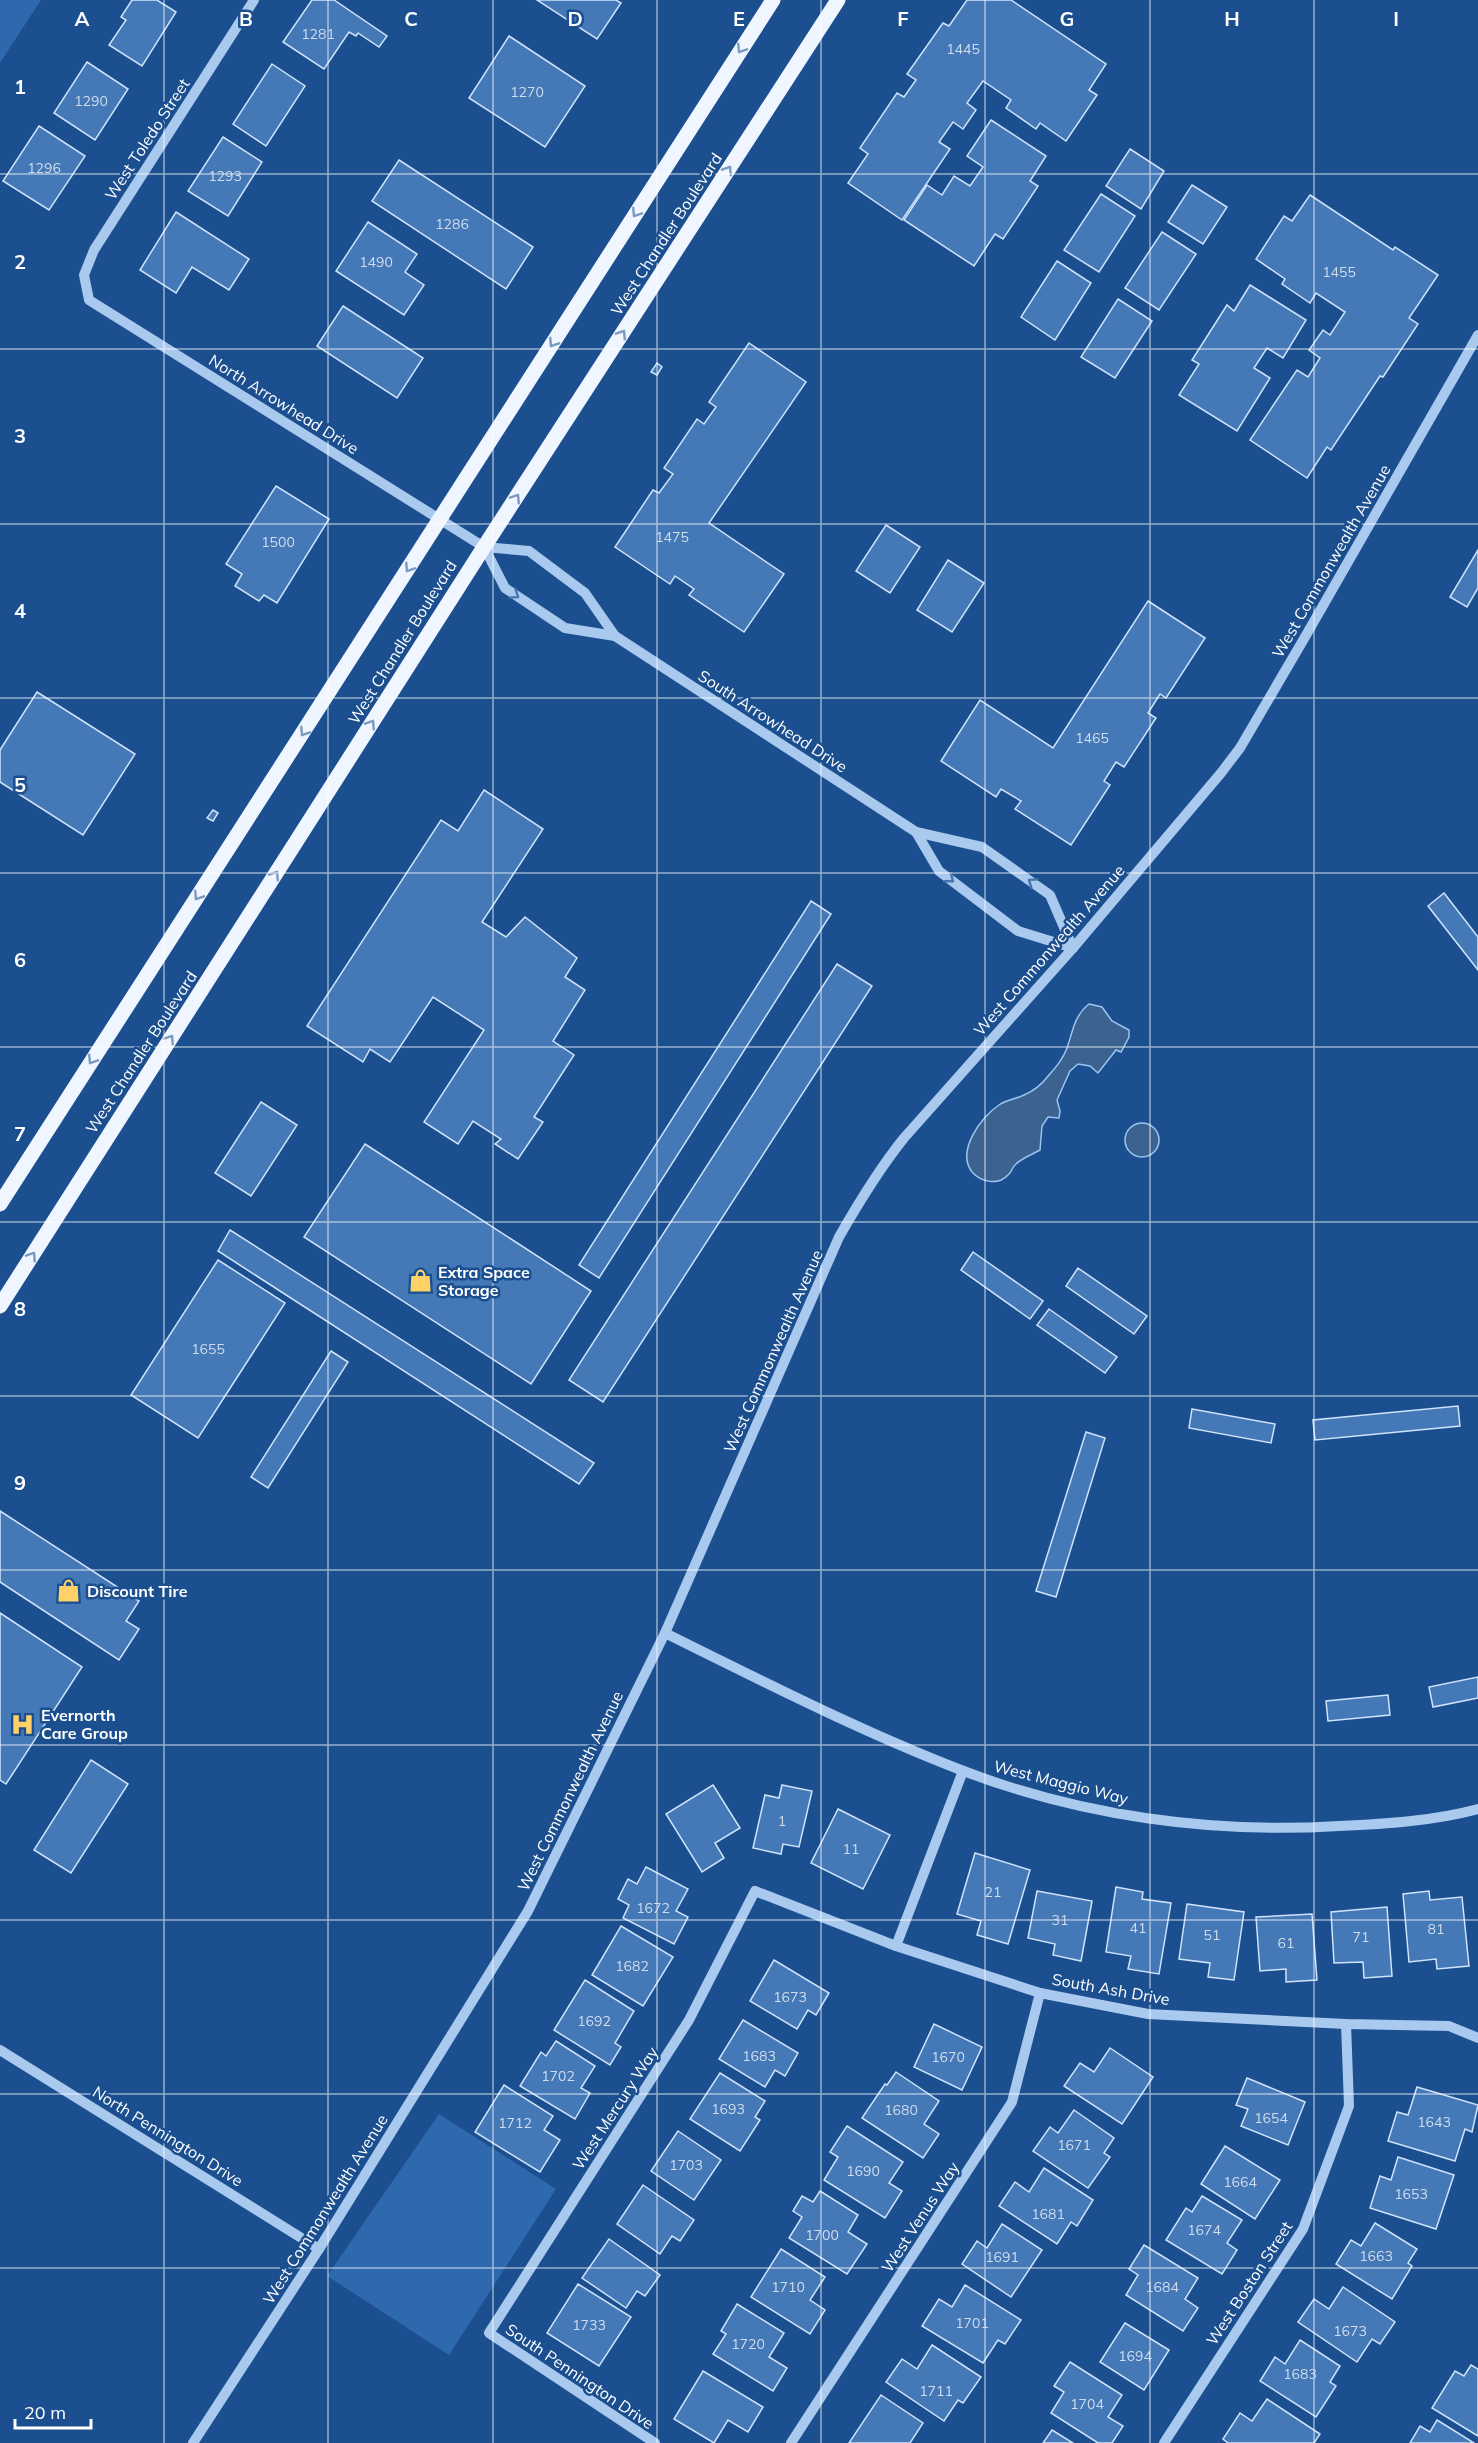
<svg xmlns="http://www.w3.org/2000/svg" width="1478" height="2443" font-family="Mulish,sans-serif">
  <rect width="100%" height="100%" fill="#1b4f8f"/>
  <g fill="#2e69ad">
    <path d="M0 0H41L0 63Z"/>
    <path d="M439 2114 556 2189 449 2355 327 2276Z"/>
  </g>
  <g fill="#3c6290" stroke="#9cc4f0" stroke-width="1.5">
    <path d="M1089 1004 1102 1007 1112 1021 1129 1030V1037L1121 1052 1116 1050 1098 1073 1090 1066 1078 1064 1070 1071 1057 1100 1060 1111 1059 1118 1048 1117 1042 1126 1040 1150C1033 1154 1022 1158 1016 1164 1012 1167 1012 1172 1008 1175 998 1186 981 1182 972 1172 956 1151 981 1117 999 1105 1006 1100 1016 1099 1024 1095 1034 1091 1043 1083 1049 1075 1056 1067 1063 1059 1067 1048 1073 1031 1074 1016 1089 1004Z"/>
    <circle cx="1142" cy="1140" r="17"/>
  </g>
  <g fill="#4478b7" stroke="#cfe3fa" stroke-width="1.5">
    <path d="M132 0H157L176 12 142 66 109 45 126 20 121 17Z"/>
    <path d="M312 0H334L387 36 379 47 358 33 356 36 349 32 324 69 283 42Z"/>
    <path d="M537 0H616L621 3 597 39Z"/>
    <path d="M967 0H1011L1106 64 1089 90 1097 95 1066 141 1040 123 1036 129 1006 108 1011 100 983 81 967 103 976 110 963 129 953 122 939 142 950 149 902 220 848 183 868 154 860 148 897 93 904 97 916 80 907 74 943 23 949 26Z"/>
    <path d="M509 36 585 86 545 147 469 98Z"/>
    <path d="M87 62 128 89 95 140 54 113Z"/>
    <path d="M272 64 305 86 266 146 233 124Z"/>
    <path d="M991 120 1046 156 1030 181 1038 186 1003 239 995 234 974 266 904 220 927 185 942 195 954 176 970 186 983 167 967 156Z"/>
    <path d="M39 126 85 156 49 210 3 181Z"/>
    <path d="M223 137 262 162 228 216 188 191Z"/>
    <path d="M1130 149 1164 171 1141 209 1106 186Z"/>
    <path d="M399 160 533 247 506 289 372 201Z"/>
    <path d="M1192 185 1227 207 1203 244 1168 222Z"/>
    <path d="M1101 194 1135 216 1099 272 1064 250Z"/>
    <path d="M1310 195 1393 250 1395 247 1438 275 1409 318 1418 324 1383 377 1380 376 1331 450 1327 447 1307 478 1250 440 1297 370 1308 377 1320 358 1309 350 1323 330 1330 335 1345 312 1316 293 1310 303 1282 284 1285 279 1256 259 1284 216 1292 221Z"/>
    <path d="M176 212 249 259 229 290 192 267 176 293 140 270Z"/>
    <path d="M368 222 417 254 405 272 424 285 404 315 336 271Z"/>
    <path d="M1162 232 1196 254 1159 310 1125 288Z"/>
    <path d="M1057 261 1091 283 1055 340 1021 317Z"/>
    <path d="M1250 285 1306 320 1283 358 1267 348 1254 368 1270 378 1237 431 1179 395 1199 364 1192 360 1227 305 1234 311Z"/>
    <path d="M1118 299 1152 321 1115 378 1081 357Z"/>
    <path d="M343 306 423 358 397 398 317 346Z"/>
    <path d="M749 343 806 382 709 523 784 574 744 632 689 595 694 589 675 576 670 584 615 547 653 490 659 493 673 474 664 468 697 419 704 424 716 407 709 402Z"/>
    <path d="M657 363 662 367 657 375 651 372Z"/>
    <path d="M276 486 329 519 277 603 264 595 259 601 235 586 242 574 226 564Z"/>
    <path d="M886 525 920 547 890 593 856 571Z"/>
    <path d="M1478 550V588L1467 607 1450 597Z"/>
    <path d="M948 560 984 583 952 632 917 610Z"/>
    <path d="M1148 601 1205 638 1166 698 1160 694 1148 713 1156 718 1124 767 1116 762 1104 781 1110 785 1071 845 1015 809 1021 801 1001 789 996 797 941 761 980 700 1053 748Z"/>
    <path d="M37 692 135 754 83 835 0 782V750Z"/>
    <path d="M484 790 543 829 482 922 506 937 525 917 577 958 565 977 585 990 553 1041 574 1055 534 1117 543 1122 518 1159 495 1144 501 1139 473 1121 458 1144 424 1122 484 1030 433 997 390 1062 370 1049 363 1062 307 1026 441 820 458 831Z"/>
    <path d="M213 810 218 813 213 821 207 818Z"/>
    <path d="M1444 893 1478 937V970L1428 906Z"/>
    <path d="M811 901 831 914 599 1278 579 1265Z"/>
    <path d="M837 964 872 986 603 1402 569 1380Z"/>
    <path d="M261 1102 297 1125 251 1196 215 1173Z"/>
    <path d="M365 1144 591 1291 531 1384 304 1237Z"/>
    <path d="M230 1230 594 1463 579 1484 218 1251Z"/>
    <path d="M973 1252 1043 1301 1030 1319 961 1270Z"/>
    <path d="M218 1260 285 1303 198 1438 131 1395Z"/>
    <path d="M1078 1268 1147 1316 1134 1334 1066 1286Z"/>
    <path d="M1049 1309 1117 1357 1105 1373 1037 1325Z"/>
    <path d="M331 1351 348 1362 268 1488 251 1477Z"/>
    <path d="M1458 1406 1460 1426 1315 1440 1313 1420Z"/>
    <path d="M1192 1409 1275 1424 1271 1443 1189 1428Z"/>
    <path d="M1086 1432 1105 1438 1056 1597 1036 1591Z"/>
    <path d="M0 1511 139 1601 126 1621 139 1629 119 1660 0 1582Z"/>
    <path d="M0 1613 82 1667 6 1784 0 1780Z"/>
    <path d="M1478 1677V1698L1433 1707 1429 1687Z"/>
    <path d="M1388 1695 1390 1715 1328 1721 1326 1701Z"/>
    <path d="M91 1760 128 1784 71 1873 34 1850Z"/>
    <path d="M713 1785 740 1828 715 1843 724 1858 702 1872 666 1814Z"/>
    <path d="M782 1785 812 1791 799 1847 783 1844 781 1854 753 1848 765 1795 779 1798Z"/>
    <path d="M838 1809 890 1835 863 1889 811 1863Z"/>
    <path d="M975 1853 1030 1870 1008 1944 977 1935 981 1921 957 1914Z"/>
    <path d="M646 1867 688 1889 676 1911 688 1917 674 1944 623 1918 629 1905 618 1899 628 1879 637 1884Z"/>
    <path d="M1116 1887 1143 1892 1142 1899 1171 1903 1159 1974 1128 1969 1131 1956 1106 1952Z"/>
    <path d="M1037 1891 1092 1901 1081 1961 1053 1955 1055 1944 1028 1938Z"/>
    <path d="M1429 1891 1430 1900 1462 1897 1469 1966 1437 1969 1436 1959 1409 1962 1403 1894Z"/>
    <path d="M1187 1904 1244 1912 1234 1980 1208 1977 1210 1963 1179 1959Z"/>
    <path d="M1387 1907 1392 1976 1364 1978 1363 1962 1334 1963 1331 1912Z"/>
    <path d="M1312 1914 1317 1980 1286 1982V1969L1260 1971 1256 1917Z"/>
    <path d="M621 1926 673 1957 643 2006 592 1975Z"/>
    <path d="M774 1960 829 1993 816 2015 808 2010 797 2029 750 2001Z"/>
    <path d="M585 1980 634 2011 615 2043 621 2047 610 2065 554 2030Z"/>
    <path d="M743 2020 798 2053 785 2076 775 2070 765 2087 719 2059Z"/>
    <path d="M934 2024 982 2047 962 2090 914 2067Z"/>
    <path d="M556 2041 595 2066 581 2088 590 2093 575 2119 520 2086 541 2052 546 2056Z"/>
    <path d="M1110 2048 1153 2077 1122 2124 1064 2086 1080 2063 1094 2072Z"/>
    <path d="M896 2072 939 2101 924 2124 939 2134 923 2158 862 2118 885 2084 887 2085Z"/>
    <path d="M720 2073 765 2101 755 2117 760 2120 740 2151 690 2119Z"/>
    <path d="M1247 2078 1305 2102 1288 2145 1241 2126 1248 2109 1236 2105Z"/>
    <path d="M504 2085 553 2116 544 2130 560 2140 540 2172 475 2132Z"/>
    <path d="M1417 2087 1478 2105 1472 2132 1465 2129 1455 2161 1388 2141 1397 2112 1408 2115Z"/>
    <path d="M1074 2110 1114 2138 1104 2153 1110 2157 1088 2188 1033 2151 1050 2127 1058 2133Z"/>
    <path d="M847 2126 903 2162 889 2183 902 2191 885 2218 824 2180 838 2157 830 2152Z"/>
    <path d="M678 2131 721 2160 694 2200 651 2171Z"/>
    <path d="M1225 2146 1280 2180 1255 2219 1201 2184Z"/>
    <path d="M1398 2157 1454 2175 1436 2229 1370 2208 1380 2176 1391 2180Z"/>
    <path d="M1044 2168 1093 2200 1077 2226 1071 2222 1057 2244 999 2206 1015 2182 1029 2192Z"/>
    <path d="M643 2185 694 2220 680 2241 672 2236 660 2254 617 2224Z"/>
    <path d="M820 2191 858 2215 848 2232 867 2244 847 2274 789 2238 802 2217 793 2211 802 2196 813 2202Z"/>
    <path d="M1202 2196 1242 2220 1227 2243 1237 2250 1222 2274 1166 2240 1186 2208 1192 2212Z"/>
    <path d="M1375 2223 1417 2249 1408 2263 1412 2266 1392 2299 1336 2264 1351 2240 1361 2246Z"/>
    <path d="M1002 2224 1042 2250 1011 2297 962 2264 977 2241 987 2248Z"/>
    <path d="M609 2239 660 2275 645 2296 637 2291 626 2308 582 2278Z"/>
    <path d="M1144 2245 1198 2278 1185 2299 1198 2308 1183 2331 1126 2295 1138 2275 1129 2269Z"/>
    <path d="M781 2249 825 2277 810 2300 825 2310 810 2334 751 2297Z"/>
    <path d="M578 2284 631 2317 599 2366 547 2333Z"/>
    <path d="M965 2285 1021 2320 1005 2344 998 2340 983 2363 922 2326 939 2299 952 2307Z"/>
    <path d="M1343 2287 1395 2322 1380 2344 1372 2339 1357 2362 1298 2322 1314 2299 1329 2309Z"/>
    <path d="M737 2304 784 2333 769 2357 787 2368 773 2391 713 2354 726 2334 721 2331Z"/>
    <path d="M1125 2323 1169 2350 1144 2390 1100 2362Z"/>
    <path d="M1300 2340 1340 2366 1330 2382 1336 2386 1316 2417 1260 2381 1275 2357 1285 2364Z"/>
    <path d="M932 2345 981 2377 963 2403 958 2400 944 2421 886 2382 902 2359 917 2369Z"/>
    <path d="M1070 2362 1122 2395 1108 2417 1123 2426 1112 2443H1098L1051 2413 1064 2392 1054 2386Z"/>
    <path d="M1471 2365 1478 2369V2436L1432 2408 1455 2371 1464 2376Z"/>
    <path d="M703 2371 763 2407 748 2432 728 2420 714 2443 674 2419Z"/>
    <path d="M881 2395 923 2423 910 2443H849Z"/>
    <path d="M1267 2399 1320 2434 1314 2443H1228L1223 2439 1240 2413 1252 2421Z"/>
    <path d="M1437 2420 1474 2443H1410L1420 2426 1430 2432Z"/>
    <path d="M1052 2430 1073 2443H1043Z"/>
  </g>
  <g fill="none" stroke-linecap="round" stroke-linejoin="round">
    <g stroke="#a9c9ee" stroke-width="10">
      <path d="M254 0 94 250 84 275 89 300 484 547 529 551 585 593 615 636 916 832 982 847 1050 895 1073 948"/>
      <path d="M484 547 505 588 565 628 615 636"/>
      <path d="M916 832 939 871 1018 931 1073 948"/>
      <path d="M665 1633C762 1681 860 1731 961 1770 1080 1816 1212 1834 1339 1826 1385 1824 1433 1821 1478 1809"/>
      <path d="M896 1946 963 1771"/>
      <path d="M0 2050 319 2249"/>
      <path d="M193 2443 319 2249 528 1911 665 1633 839 1237C859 1202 879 1169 904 1138L1073 948 1221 773 1240 748 1305 637 1478 335"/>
      <path d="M655 2443 489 2333 689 2020 755 1891 896 1946 1040 1993 1148 2014 1346 2024 1449 2026 1478 2038"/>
      <path d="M791 2443 1012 2102 1040 1993"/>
      <path d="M1164 2443 1303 2229 1349 2106 1346 2024"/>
    </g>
    <g stroke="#f0f6ff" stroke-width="15">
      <path d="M0 1204 773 0"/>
      <path d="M0 1306 484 547 838 0"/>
    </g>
  </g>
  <defs><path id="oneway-chevron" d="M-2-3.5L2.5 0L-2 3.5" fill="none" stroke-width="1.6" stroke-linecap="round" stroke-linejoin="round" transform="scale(1.5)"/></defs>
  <g stroke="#7b9ac1">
    <use href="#oneway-chevron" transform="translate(741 49) rotate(123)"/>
    <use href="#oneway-chevron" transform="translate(728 170) rotate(-57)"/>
    <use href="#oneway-chevron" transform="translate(636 213) rotate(123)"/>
    <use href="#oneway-chevron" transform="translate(622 334) rotate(-57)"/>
    <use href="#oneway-chevron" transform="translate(553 343) rotate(123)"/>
    <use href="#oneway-chevron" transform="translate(516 498) rotate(-57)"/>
    <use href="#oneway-chevron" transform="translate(409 568) rotate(123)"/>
    <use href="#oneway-chevron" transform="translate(371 724) rotate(-57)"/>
    <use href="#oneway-chevron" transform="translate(304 732) rotate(123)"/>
    <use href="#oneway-chevron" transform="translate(275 875) rotate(-57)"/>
    <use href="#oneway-chevron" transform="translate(198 896) rotate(123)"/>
    <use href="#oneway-chevron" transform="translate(170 1039) rotate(-57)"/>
    <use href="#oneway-chevron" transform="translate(92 1060) rotate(123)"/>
    <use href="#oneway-chevron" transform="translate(32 1256) rotate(-57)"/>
  </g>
  <g stroke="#4674ac">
    <use href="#oneway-chevron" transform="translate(515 595) rotate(34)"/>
    <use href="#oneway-chevron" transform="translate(950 879) rotate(38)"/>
    <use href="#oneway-chevron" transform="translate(1032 882) rotate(-145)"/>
  </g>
  <path fill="none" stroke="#fff" stroke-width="1.5" stroke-opacity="0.55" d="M164 0V2443M328 0V2443M493 0V2443M657 0V2443M821 0V2443M985 0V2443M1150 0V2443M1314 0V2443M0 174H1478M0 349H1478M0 524H1478M0 698H1478M0 873H1478M0 1047H1478M0 1222H1478M0 1396H1478M0 1570H1478M0 1745H1478M0 1920H1478M0 2094H1478M0 2268H1478"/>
  <defs>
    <symbol id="shop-bare" viewBox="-9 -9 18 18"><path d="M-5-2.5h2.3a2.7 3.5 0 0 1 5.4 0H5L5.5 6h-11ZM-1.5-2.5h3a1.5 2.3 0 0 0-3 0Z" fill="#ffd166" stroke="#1b4f8f" stroke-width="2.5" paint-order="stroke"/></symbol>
    <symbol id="hospital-bare" viewBox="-9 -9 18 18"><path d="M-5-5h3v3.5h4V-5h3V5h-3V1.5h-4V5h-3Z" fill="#ffd166" stroke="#1b4f8f" stroke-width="2.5" paint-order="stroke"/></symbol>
  </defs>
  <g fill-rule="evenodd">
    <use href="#shop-bare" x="404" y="1264" width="33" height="33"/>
    <use href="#shop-bare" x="52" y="1574" width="33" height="33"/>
    <use href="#hospital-bare" x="6" y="1708" width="33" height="33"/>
  </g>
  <g text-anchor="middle" stroke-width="5" stroke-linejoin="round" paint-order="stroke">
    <g font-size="14" fill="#d0dded">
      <text x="318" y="39">1281</text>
      <text x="963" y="54">1445</text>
      <text x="527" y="97">1270</text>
      <text x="91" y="106">1290</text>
      <text x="44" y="173">1296</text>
      <text x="225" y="181">1293</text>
      <text x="452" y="229">1286</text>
      <text x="376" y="267">1490</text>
      <text x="1339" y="277">1455</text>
      <text x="672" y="542">1475</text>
      <text x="278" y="547">1500</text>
      <text x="1092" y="743">1465</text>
      <text x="208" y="1354">1655</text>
      <text x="782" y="1826">1</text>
      <text x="851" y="1854">11</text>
      <text x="993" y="1897">21</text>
      <text x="653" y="1913">1672</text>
      <text x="1060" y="1925">31</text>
      <text x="1138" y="1933">41</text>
      <text x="1436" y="1934">81</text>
      <text x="1212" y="1940">51</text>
      <text x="1361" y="1942">71</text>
      <text x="1286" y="1948">61</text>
      <text x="632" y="1971">1682</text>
      <text x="790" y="2002">1673</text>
      <text x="594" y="2026">1692</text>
      <text x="759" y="2061">1683</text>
      <text x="948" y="2062">1670</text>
      <text x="558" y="2081">1702</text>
      <text x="728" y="2114">1693</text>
      <text x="901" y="2115">1680</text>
      <text x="1271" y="2123">1654</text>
      <text x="1434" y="2127">1643</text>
      <text x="515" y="2128">1712</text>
      <text x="1074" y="2150">1671</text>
      <text x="686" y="2170">1703</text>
      <text x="863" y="2176">1690</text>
      <text x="1240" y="2187">1664</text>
      <text x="1411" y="2199">1653</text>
      <text x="1048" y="2219">1681</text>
      <text x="1204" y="2235">1674</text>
      <text x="822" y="2240">1700</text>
      <text x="1376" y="2261">1663</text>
      <text x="1002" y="2262">1691</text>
      <text x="788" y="2292">1710</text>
      <text x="1162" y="2292">1684</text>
      <text x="972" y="2328">1701</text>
      <text x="589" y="2330">1733</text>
      <text x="1350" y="2336">1673</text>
      <text x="748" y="2349">1720</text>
      <text x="1135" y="2361">1694</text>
      <text x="1300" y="2379">1683</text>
      <text x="936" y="2396">1711</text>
      <text x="1087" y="2409">1704</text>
    </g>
    <g font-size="16" fill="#fff" stroke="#1b4f8f">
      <text transform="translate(147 139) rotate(-57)" y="6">West Toledo Street</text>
      <text transform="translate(666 234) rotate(-57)" y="6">West Chandler Boulevard</text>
      <text transform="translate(284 404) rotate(32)" y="6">North Arrowhead Drive</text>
      <text transform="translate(1331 561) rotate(-60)" y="6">West Commonwealth Avenue</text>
      <text transform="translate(402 642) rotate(-58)" y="6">West Chandler Boulevard</text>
      <text transform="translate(773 721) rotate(33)" y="6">South Arrowhead Drive</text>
      <text transform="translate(1049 950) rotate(-49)" y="6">West Commonwealth Avenue</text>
      <text transform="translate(141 1052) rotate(-57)" y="6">West Chandler Boulevard</text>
      <text transform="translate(773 1351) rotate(-66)" y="6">West Commonwealth Avenue</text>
      <text transform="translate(1061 1782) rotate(14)" y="6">West Maggio Way</text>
      <text transform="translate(570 1791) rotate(-64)" y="6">West Commonwealth Avenue</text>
      <text transform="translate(1111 1989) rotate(10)" y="6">South Ash Drive</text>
      <text transform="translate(615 2108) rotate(-57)" y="6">West Mercury Way</text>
      <text transform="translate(168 2136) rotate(32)" y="6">North Pennington Drive</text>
      <text transform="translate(325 2209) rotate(-58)" y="6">West Commonwealth Avenue</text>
      <text transform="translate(920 2217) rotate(-57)" y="6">West Venus Way</text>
      <text transform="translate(1249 2283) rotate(-57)" y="6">West Boston Street</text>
      <text transform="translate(580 2376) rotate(34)" y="6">South Pennington Drive</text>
    </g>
    <g font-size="16" font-weight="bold" fill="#fff" stroke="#1b4f8f" text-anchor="start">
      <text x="438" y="1278">Extra Space<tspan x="438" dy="18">Storage</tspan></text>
      <text x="87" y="1597">Discount Tire</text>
      <text x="41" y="1721">Evernorth<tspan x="41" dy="18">Care Group</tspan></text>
    </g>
  </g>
  <g font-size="20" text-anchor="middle" font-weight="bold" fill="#fff" stroke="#1b4f8f" stroke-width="5" stroke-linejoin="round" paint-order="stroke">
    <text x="82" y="26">A</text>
    <text x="246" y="26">B</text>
    <text x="411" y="26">C</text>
    <text x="575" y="26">D</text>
    <text x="739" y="26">E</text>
    <text x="903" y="26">F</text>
    <text x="1067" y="26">G</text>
    <text x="1232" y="26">H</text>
    <text x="1396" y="26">I</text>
    <text x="20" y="94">1</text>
    <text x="20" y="269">2</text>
    <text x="20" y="443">3</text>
    <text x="20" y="618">4</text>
    <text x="20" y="792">5</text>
    <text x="20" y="967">6</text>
    <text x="20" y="1141">7</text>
    <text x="20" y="1316">8</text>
    <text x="20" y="1490">9</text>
  </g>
  <path d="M15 2419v9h76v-9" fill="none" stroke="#ffffff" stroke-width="3"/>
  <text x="24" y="2419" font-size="18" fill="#ffffff" stroke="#1b4f8f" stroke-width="4.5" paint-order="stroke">20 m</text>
</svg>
